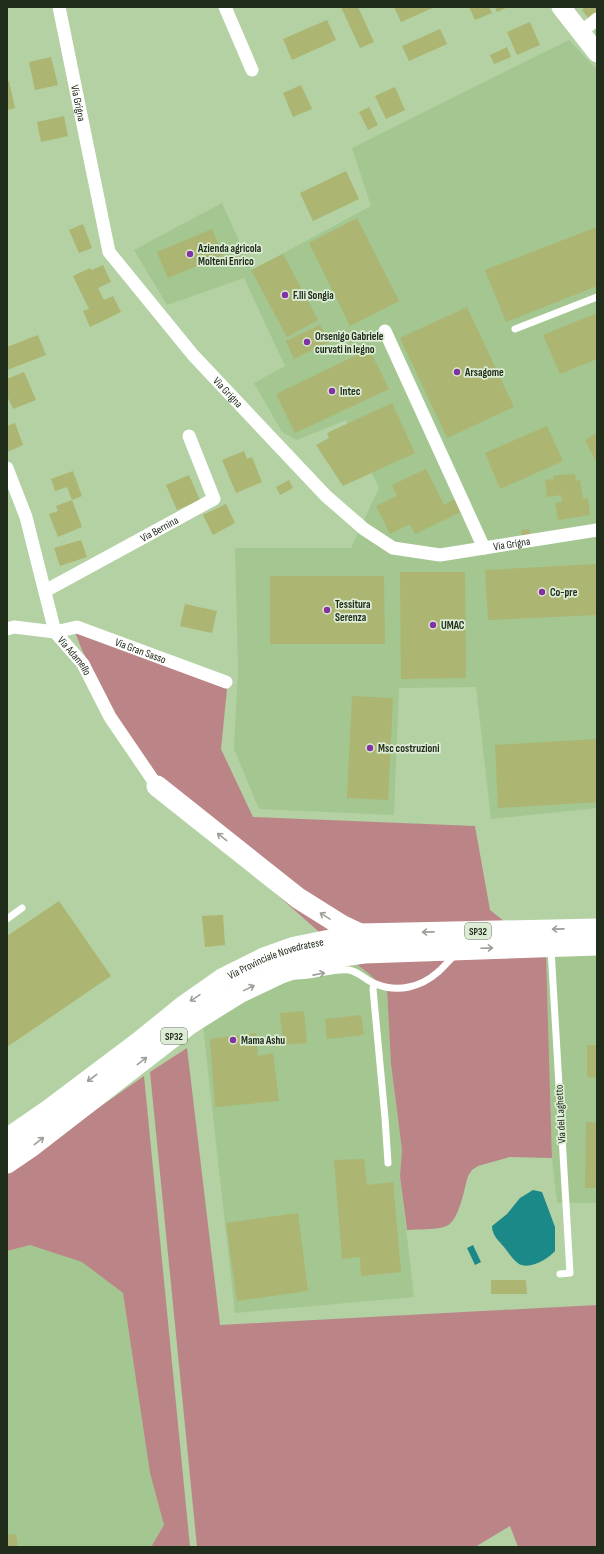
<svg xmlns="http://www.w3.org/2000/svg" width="604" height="1554" font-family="'Sofia Sans Condensed',sans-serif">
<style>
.built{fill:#a4c691}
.green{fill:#bb8588}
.water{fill:#1c8989}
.building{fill:#acb571}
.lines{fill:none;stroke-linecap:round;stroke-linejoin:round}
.lane{stroke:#fff;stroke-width:7}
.street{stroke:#fff;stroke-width:13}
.secondary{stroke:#fff;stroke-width:19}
.primary{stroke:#fff;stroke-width:21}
.oneway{stroke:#9ba098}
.poi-dot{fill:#8232a2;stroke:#ddedd5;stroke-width:1.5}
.labels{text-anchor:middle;stroke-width:3.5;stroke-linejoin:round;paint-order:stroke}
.shield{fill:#ddedd5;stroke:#596753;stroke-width:1}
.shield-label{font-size:10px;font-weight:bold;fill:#212d1b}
.street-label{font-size:11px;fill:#212d1b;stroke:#ddedd5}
.poi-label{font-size:11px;font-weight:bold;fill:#212d1b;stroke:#ddedd5;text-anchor:start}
</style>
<rect width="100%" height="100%" fill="#b3d1a3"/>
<g class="built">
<polygon points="569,40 597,70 597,808 491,819 476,687 399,688 394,815 259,809 234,749 238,670 235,548 351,548 379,488 346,420 297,440 282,432 254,383 285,366 244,278 167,305 134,250 222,203 252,270 371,206 352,148"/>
<polygon points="597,954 597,1203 557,1203 552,1158 546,955"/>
<polygon points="351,960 367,972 387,990 391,1064 402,1150 400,1176 414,1297 235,1313 203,1026 275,984"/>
<polygon points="30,1245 83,1262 123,1293 150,1473 164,1525 151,1547 7,1547 7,1251"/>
</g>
<g class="green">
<path d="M 75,632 L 227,689 L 221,749 L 253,817 L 475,826 L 490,910 L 546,955 L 552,1158 L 510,1157 L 478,1166 L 472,1170 L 468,1176 C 464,1189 459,1224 444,1227 C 433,1230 418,1229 407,1230 L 400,1176 L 402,1150 L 391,1064 L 387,990 L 367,972 L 351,960 L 150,783 L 82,650 Z"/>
<polygon points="187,1048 220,1325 597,1305 597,1547 518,1547 510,1526 475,1547 197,1547 150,1072"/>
<polygon points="144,1076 190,1547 151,1547 164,1525 150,1473 123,1293 82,1262 30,1245 7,1251 7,1172"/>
</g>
<g class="water">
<path d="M 533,1190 L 542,1192 L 555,1227 L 555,1251 C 548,1259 530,1270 519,1264 C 513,1260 508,1252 504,1247 C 498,1240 492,1235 492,1226 L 507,1214 L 520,1198 Z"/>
<polygon points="473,1245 481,1262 475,1265 467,1248"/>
</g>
<g class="building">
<polygon points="341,7 358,7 374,42 360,48"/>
<polygon points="394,7 435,7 401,22"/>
<polygon points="469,7 489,7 492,13 475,20"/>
<polygon points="495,7 508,7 497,12"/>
<polygon points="585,7 597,7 597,12 589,19 582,10"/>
<polygon points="327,20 336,40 292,60 283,39"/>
<polygon points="530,22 540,45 517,55 507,32"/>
<polygon points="440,29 447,44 409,61 402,46"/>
<polygon points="507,47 511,57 494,64 490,55"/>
<polygon points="51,57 58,85 35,90 29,62"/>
<polygon points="9,81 15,108 7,110 7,82"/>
<polygon points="301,85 312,109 293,117 283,93"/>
<polygon points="395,87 405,110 386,119 375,96"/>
<polygon points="369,107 378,125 368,130 359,112"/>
<polygon points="64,116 68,136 41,142 37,122"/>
<polygon points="346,171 359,199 313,221 300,193"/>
<polygon points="357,218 399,301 350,326 309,243"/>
<polygon points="83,224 92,248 79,253 69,230"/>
<polygon points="597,227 597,286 506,322 485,270"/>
<polygon points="212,229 223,255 168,278 157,252"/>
<polygon points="283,254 318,320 287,337 251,270"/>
<polygon points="103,265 111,282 98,288 104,300 113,296 121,312 90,327 83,311 89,309 73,276 90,268 92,270"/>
<polygon points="467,307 514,407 447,438 400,338"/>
<polygon points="597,313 597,359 560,374 543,335"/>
<polygon points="320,325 329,342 294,359 286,341"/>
<polygon points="38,335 46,355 7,370 7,347"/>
<polygon points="369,349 389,389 295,433 276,394"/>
<polygon points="24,372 36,400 13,409 7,396 7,379"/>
<polygon points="392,403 415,453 343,486 316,445 329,438 327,433"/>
<polygon points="15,423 23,445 7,452 7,426"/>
<polygon points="547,426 563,461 500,489 485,453"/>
<polygon points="597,433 597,463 585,440"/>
<polygon points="244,451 247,459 252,457 262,482 236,493 222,460"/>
<polygon points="426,469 444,505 455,499 461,512 415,534 410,524 390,534 376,506 397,496 392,485"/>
<polygon points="73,471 82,496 72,500 67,487 55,491 51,479"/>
<polygon points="569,474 570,475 575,474 576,481 580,480 583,499 588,498 590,515 558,520 555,503 562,502 561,495 547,497 545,480 554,479 553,476"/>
<polygon points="189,475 200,500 177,510 166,485"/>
<polygon points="289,480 293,488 280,495 276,487"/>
<polygon points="72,500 82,527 58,537 49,514 58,511 56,506"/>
<polygon points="226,504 235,523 213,535 203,515"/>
<polygon points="529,529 530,535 522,536 521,530"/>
<polygon points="81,540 87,557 60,566 54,548"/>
<polygon points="597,564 597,615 488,620 485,570"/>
<polygon points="400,572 465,572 466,678 401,679"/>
<polygon points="270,576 384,576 385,644 270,644"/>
<polygon points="185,604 217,611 212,633 180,626"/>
<polygon points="352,696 393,698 388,800 347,798"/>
<polygon points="597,739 597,802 498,808 495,745"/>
<polygon points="59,901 111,976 7,1047 7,936"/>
<polygon points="223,915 225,945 205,947 202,916"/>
<polygon points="304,1011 307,1043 283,1045 280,1013"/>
<polygon points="361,1015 364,1035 327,1039 325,1019"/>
<polygon points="256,1033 258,1056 273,1053 279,1101 215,1107 210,1039"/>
<polygon points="587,1045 597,1045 597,1078 587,1077"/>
<polygon points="586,1122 597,1123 597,1188 585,1188"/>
<polygon points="364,1159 367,1185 393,1182 401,1272 361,1276 360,1257 342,1259 334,1160"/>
<polygon points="298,1213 308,1291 237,1301 226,1223"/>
<polygon points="491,1280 526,1280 527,1294 491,1294"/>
<polygon points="16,1534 18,1547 7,1547 7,1535"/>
</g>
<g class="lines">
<g class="lane">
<polyline points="515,329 597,297"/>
<polyline points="7,919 22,908"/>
<polyline points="551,949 570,1273 560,1274"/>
<path d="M 294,976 C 312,977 332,968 349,970 C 360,972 366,981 376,984 C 398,993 421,987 438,972 C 444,967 449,960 455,955"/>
<polyline points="374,984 373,989 385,1118 388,1163"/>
</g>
<g class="street">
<path id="s1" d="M 59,7 L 109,252 L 193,355 L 326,496 L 364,529 L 393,548 L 440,555 L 597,530"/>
<polyline points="225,7 252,70"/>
<polyline points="581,32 597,19"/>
<polyline points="385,331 484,548"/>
<path id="s2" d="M 7,468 L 26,517 L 55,632 L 83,664 L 110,717 L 157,786"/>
<path id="s3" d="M 45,591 L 214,499 L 189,436"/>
<path id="s4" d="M 7,629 L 14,627 L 55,632 L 77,627 L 226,682"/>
</g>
<polyline class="secondary" points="561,7 597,53"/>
<g class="primary">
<polyline points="157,786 298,898 341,925 360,934"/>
<path id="s5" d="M 7,1139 L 49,1110 L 138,1043 L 185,1005 L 222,979 L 264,958 L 295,947 L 360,934 L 597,929"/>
<polyline points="7,1163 32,1146 191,1023 239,993 281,973 304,965 329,958 364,953 597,945"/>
</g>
</g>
<defs><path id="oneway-shaft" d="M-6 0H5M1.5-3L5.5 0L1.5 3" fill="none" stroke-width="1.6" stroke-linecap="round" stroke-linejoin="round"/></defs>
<g class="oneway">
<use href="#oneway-shaft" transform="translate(222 837) rotate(-142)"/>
<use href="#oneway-shaft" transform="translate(325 916) rotate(-148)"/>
<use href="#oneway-shaft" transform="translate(558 929) rotate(179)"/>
<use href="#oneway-shaft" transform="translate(428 932) rotate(179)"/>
<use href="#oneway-shaft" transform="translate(487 948) rotate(-2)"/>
<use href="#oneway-shaft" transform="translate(319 974) rotate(-11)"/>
<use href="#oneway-shaft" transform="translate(249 988) rotate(-26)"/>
<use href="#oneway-shaft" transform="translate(195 998) rotate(146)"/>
<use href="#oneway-shaft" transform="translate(142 1061) rotate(-38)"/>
<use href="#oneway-shaft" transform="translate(92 1078) rotate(143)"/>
<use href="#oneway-shaft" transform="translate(39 1141) rotate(-38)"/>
</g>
<g class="poi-dot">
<circle cx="190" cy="254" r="4"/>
<circle cx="285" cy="295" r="4"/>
<circle cx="307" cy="342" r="4"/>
<circle cx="457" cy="372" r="4"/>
<circle cx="332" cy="391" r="4"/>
<circle cx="542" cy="592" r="4"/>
<circle cx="327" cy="610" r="4"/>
<circle cx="433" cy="625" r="4"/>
<circle cx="370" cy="748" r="4"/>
<circle cx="233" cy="1040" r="4"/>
</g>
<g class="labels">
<g class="shield">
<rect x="465" y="923" width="26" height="16" rx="3"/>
<rect x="161" y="1028" width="26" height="16" rx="3"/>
</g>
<g class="shield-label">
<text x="478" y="935">SP32</text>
<text x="174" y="1040">SP32</text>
</g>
<g class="street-label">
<text dy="4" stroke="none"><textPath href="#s1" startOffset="98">Via Grigna</textPath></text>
<text dy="4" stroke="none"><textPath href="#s1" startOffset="434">Via Grigna</textPath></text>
<text dy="4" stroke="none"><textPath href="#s3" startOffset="130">Via Bernina</textPath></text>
<text dy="4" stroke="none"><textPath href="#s1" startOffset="782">Via Grigna</textPath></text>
<text dy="4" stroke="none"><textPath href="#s4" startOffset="139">Via Gran Sasso</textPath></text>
<text dy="4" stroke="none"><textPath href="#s2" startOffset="202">Via Adamello</textPath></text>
<text dy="4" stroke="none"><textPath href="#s5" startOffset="326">Via Provinciale Novedratese</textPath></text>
<text transform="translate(560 1114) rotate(-93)" y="4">Via del Laghetto</text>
</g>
<g class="poi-label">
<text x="198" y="252">Azienda agricola<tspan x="198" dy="13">Molteni Enrico</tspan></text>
<text x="293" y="299">F.lli Songia</text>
<text x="315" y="340">Orsenigo Gabriele<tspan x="315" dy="13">curvati in legno</tspan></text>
<text x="465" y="376">Arsagome</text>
<text x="340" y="395">Intec</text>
<text x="550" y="596">Co-pre</text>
<text x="335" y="608">Tessitura<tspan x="335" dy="13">Serenza</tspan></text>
<text x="441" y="629">UMAC</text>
<text x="378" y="752">Msc costruzioni</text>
<text x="241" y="1044">Mama Ashu</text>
</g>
</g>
<rect width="604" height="1554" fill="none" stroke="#212d1b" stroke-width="16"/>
</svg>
